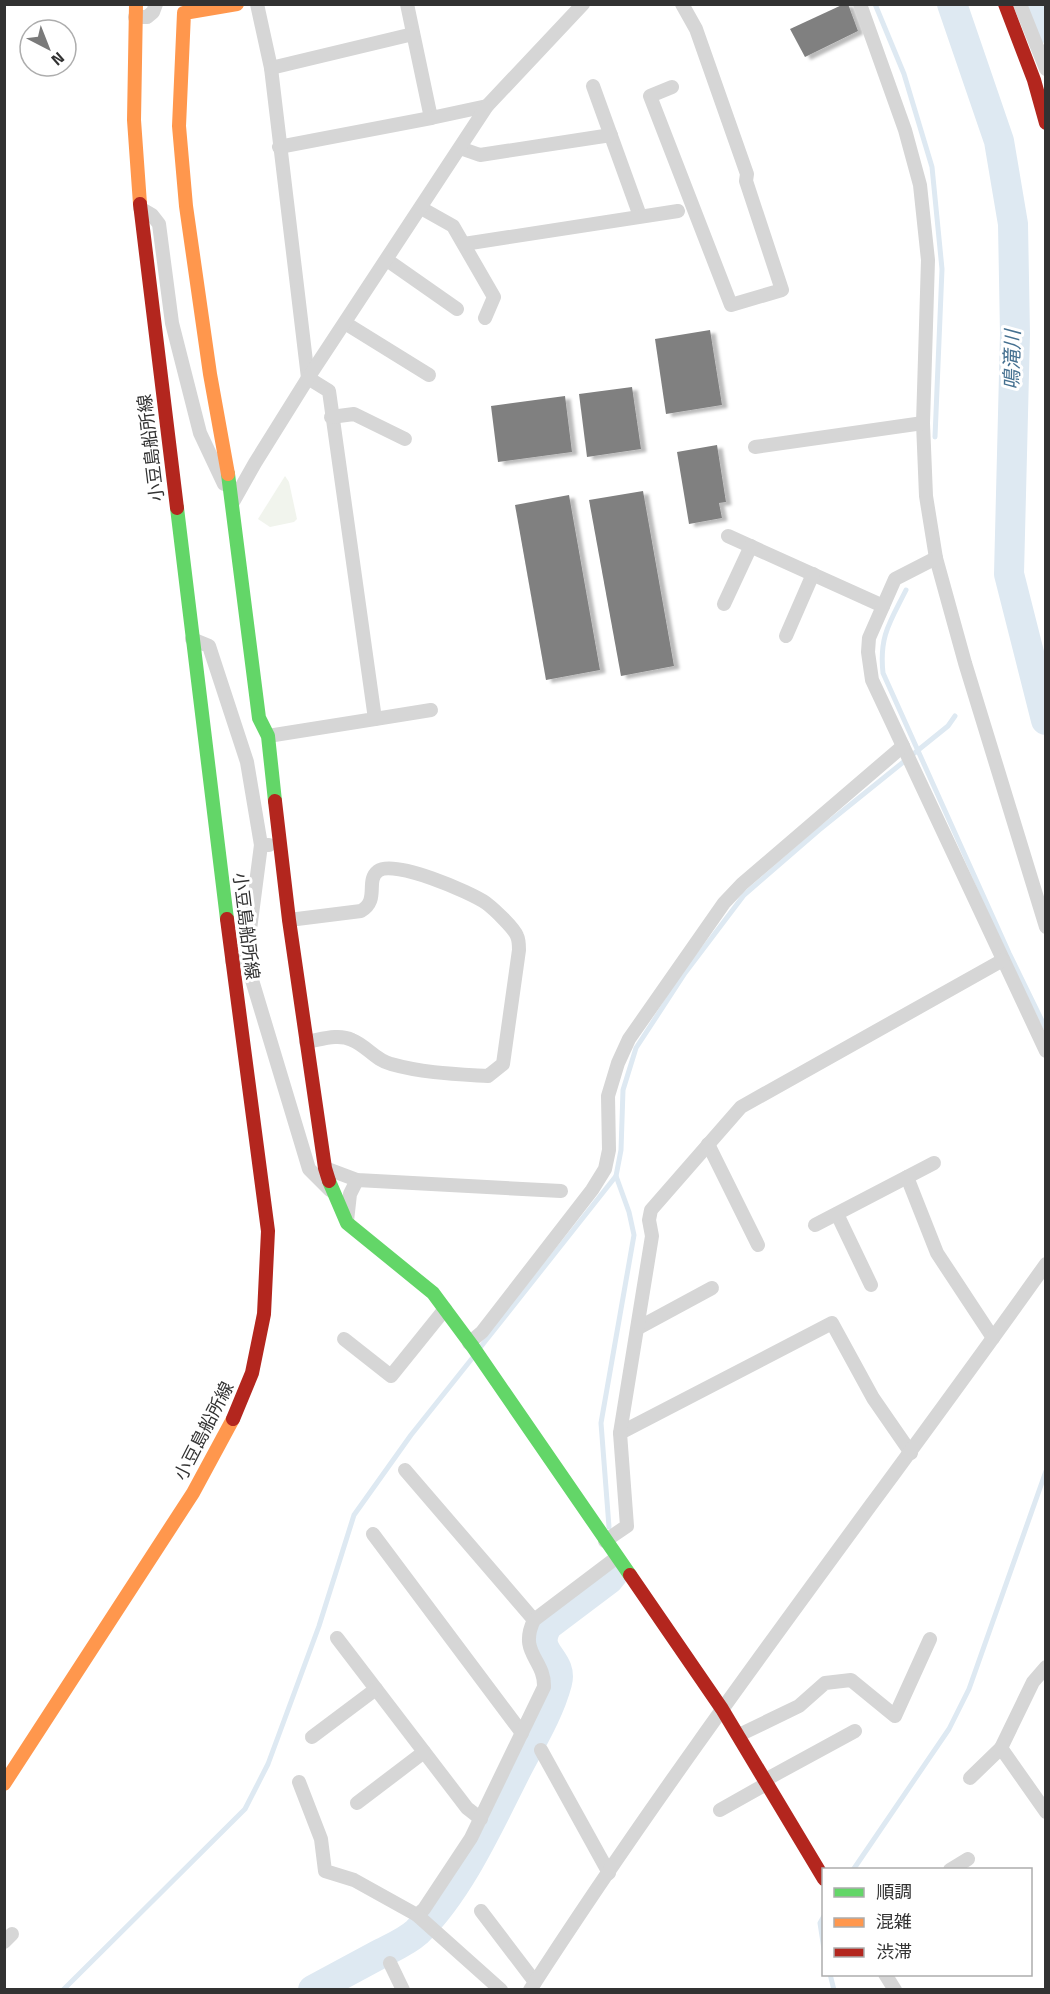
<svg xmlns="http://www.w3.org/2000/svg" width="1050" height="1994" font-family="'Titillium Web','Noto Sans JP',sans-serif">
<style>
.green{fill:#f1f4ed}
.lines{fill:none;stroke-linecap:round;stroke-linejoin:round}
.stream{stroke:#dee9f2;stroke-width:5}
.river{stroke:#dee9f2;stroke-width:30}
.building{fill:#808080;filter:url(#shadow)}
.street{stroke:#d6d6d6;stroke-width:14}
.fast{stroke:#63d668;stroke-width:14}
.slow{stroke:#ff974d;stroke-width:14}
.jam{stroke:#b3261e;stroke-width:14}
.labels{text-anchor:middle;stroke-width:6;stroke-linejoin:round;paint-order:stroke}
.street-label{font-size:18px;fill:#323232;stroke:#fff}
.water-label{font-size:20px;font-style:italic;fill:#457090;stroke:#fff}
</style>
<defs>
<filter id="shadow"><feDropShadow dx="5.5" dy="3" stdDeviation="1.5" flood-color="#0004"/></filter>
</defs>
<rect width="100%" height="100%" fill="#fff"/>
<polygon class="green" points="285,476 289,482 297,519 294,522 270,527 258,519"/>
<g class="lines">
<g class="stream">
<polyline points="875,4 904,74 932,167 942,269 935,437"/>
<path d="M 906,590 C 890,622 879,636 883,673 L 1009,953 L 1046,1029"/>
<polyline points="479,1349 616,1176 621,1150 623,1090 636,1048 685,973 744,895 819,830 948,726 955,716"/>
<polyline points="609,1527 601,1423 634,1235 629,1212 616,1176"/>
<polyline points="853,1870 949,1729 969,1689 1046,1471"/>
<polyline points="824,1916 820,1923 824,1949"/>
<polyline points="830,1974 834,1990"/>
<polyline points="63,1990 245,1809 268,1764 319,1626 354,1515 411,1435 474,1356"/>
</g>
<g class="river">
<polyline points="952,4 999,141 1013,224 1015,334 1009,574 1046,720"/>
<polyline points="1037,4 1046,28"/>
<path d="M 313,1990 C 335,1978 356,1967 378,1955 C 391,1948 406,1942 417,1932 C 460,1890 490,1822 517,1769 C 531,1742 549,1713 557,1683 C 564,1658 530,1653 548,1625 L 609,1579 L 613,1574"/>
</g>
</g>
<g class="building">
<polygon points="844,4 848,4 858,31 805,57 790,29"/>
<polygon points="710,330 722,405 666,414 655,339"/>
<polygon points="632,387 641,449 587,457 579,394"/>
<polygon points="565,396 572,452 498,462 491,406"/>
<polygon points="717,445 726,502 719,503 722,518 689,524 677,452"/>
<polygon points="643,491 674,666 621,676 589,500"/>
<polygon points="569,495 600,670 546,680 515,505"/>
</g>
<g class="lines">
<g class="street">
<polyline points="257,4 271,68 308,378 329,391 375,719 268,736"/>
<polyline points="407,4 431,118 487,106"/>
<polyline points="860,4 905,130 920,185 928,260 923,423 926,496 936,558 965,663 1046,927"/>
<polyline points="1020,4 1046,69"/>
<polyline points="135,17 147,17 153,12 156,4"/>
<polyline points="271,68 413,34"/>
<polyline points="593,86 640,216"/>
<polyline points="672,87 650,96 731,305 782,290 746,181 747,174 696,29 682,4"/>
<polyline points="279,147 431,118"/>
<polyline points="460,148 480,155 611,135"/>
<polyline points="140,208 152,215 159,224 172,323 200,433 224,484"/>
<polyline points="421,208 453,226 494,297 485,318"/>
<polyline points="464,244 678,211"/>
<polyline points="387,260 457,309"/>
<polyline points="345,323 429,375"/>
<polyline points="331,417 354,414 405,439"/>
<polyline points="755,447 923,423"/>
<polyline points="233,502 255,463 308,378 487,106 583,4"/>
<polyline points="728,536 883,606"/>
<polyline points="936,558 895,579 869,638 868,652 872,680 1046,1051"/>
<polyline points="724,604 751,546"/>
<polyline points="786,636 813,574"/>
<polyline points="192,639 209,646 247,762 261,845"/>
<polyline points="375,719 431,710"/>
<path d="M 289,920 L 361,911 C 380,900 365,881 378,871 C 394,859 470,892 486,903 C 494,909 514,928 517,936 C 519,940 519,946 519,950 L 503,1064 L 488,1076 C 455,1074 423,1073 391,1064 C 375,1060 367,1046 352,1040 C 338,1033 320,1040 306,1042"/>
<polyline points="246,960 261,845 269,845"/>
<polyline points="232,961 246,960 309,1169 330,1190"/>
<polyline points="708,1144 758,1245"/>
<polyline points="325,1168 357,1180 561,1191"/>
<polyline points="907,1177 937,1253 993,1338"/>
<polyline points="837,1214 871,1285"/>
<polyline points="347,1221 350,1194 357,1180"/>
<polyline points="815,1225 934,1163"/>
<polyline points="638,1328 712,1288"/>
<polyline points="344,1339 391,1376 445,1309"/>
<polyline points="469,1343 482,1332 592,1190 605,1169 609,1150 608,1096 618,1063 629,1039 724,903 742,884 903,746"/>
<polyline points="620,1433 832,1323 873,1398 911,1453"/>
<polyline points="405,1470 534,1620"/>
<polyline points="373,1534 522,1733"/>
<polyline points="605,1541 627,1526 620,1433 652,1236 649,1220 651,1210 741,1107 1003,960"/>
<polyline points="337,1638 467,1808 481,1819"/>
<polyline points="739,1735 799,1706 825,1683 851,1680 895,1716 930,1639"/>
<polyline points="312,1737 376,1689"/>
<polyline points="1001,1748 1033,1682 1046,1667"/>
<polyline points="541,1750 609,1873"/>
<polyline points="970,1778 1001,1748 1046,1812"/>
<polyline points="765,1780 855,1731"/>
<path d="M 299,1782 L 321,1839 L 325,1871 L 354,1880 L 417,1915 L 424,1909 L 471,1838 L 544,1687 C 545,1659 518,1653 534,1620 L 616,1558"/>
<polyline points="357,1803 424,1752"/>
<polyline points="720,1810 768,1783"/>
<polyline points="950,1870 968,1859"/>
<polyline points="481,1911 535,1982"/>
<polyline points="417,1915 501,1990"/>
<polyline points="4,1942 12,1934"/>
<polyline points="390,1963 403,1990"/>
<polyline points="885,1974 895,1990"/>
<path d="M 530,1990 C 691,1740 874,1506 1046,1264"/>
</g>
<g class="fast">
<polyline points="228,474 259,718 268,736 275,801"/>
<polyline points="177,508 227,919"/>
<polyline points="329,1181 347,1223 433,1293 473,1347 630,1575"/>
</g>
<g class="slow">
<polyline points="136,4 134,120 140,204"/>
<polyline points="228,474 210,374 186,206 179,126 184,13 237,4"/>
<polyline points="4,1784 193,1493 233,1419"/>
</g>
<g class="jam">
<polyline points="1005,4 1034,80 1046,123"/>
<polyline points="140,204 177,508"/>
<polyline points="275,801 289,920 325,1168 329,1181"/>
<polyline points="227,919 268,1231 264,1314 252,1373 233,1419"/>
<polyline points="630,1575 722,1709 824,1879"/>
</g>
</g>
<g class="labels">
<g class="street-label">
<text transform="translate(151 448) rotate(-97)" y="6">小豆島船所線</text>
<text transform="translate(246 926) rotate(83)" y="6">小豆島船所線</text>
<text transform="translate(204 1431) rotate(-63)" y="6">小豆島船所線</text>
</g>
<g class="water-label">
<text transform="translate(1012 360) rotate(-89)" y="7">鳴滝川</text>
</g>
</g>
<rect width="1050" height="1994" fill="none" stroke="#323232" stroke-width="12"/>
<rect x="822" y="1868" width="210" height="108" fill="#ffffff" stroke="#adadad" stroke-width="1.5"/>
<rect x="834" y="1888" width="30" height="9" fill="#63d668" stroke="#adadad" stroke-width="1.5"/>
<text x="876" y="1898" font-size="18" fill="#323232">順調</text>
<rect x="834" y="1918" width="30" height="9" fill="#ff974d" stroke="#adadad" stroke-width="1.5"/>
<text x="876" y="1928" font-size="18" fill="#323232">混雑</text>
<rect x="834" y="1948" width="30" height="9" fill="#b3261e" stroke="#adadad" stroke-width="1.5"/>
<text x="876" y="1958" font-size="18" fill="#323232">渋滞</text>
<g transform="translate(48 48) rotate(138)"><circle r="28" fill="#ffffff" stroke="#adadad" stroke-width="1.5"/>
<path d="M0-4.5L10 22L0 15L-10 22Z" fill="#7a7a7a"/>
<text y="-9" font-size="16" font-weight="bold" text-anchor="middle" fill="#323232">N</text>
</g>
</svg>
